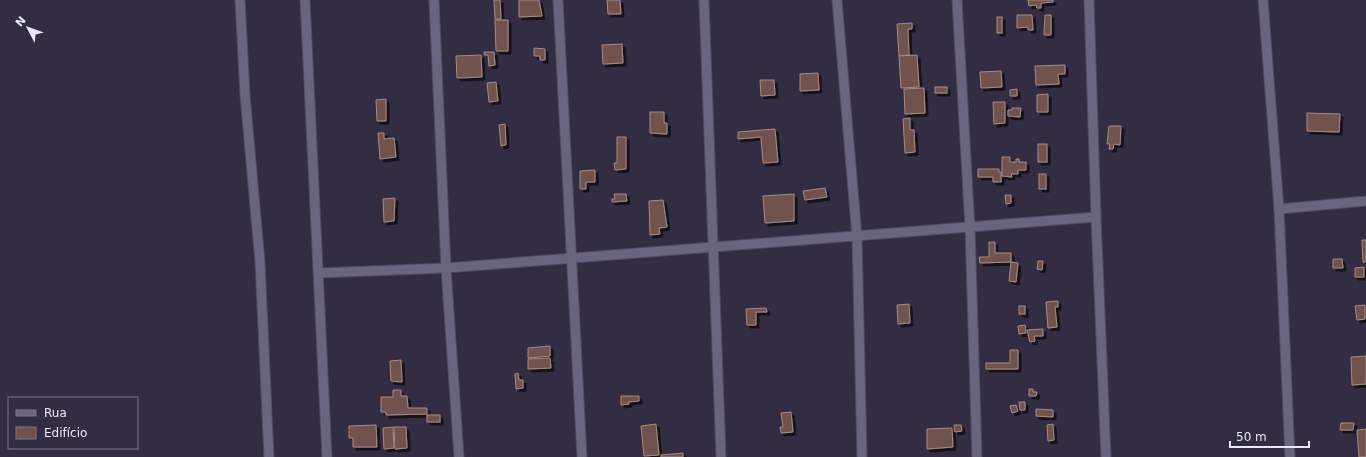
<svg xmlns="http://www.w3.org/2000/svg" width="1366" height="457" font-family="'DejaVu Sans',sans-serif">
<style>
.building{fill:#6f524e;stroke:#a98985;filter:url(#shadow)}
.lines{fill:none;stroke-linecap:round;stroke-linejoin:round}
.street-casing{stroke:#504c5e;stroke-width:11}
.street{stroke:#6a657e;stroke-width:9}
</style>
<defs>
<filter id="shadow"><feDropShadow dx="3" dy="3" stdDeviation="0" flood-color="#0009"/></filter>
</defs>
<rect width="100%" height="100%" fill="#322d43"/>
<g class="building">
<polygon points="494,0 500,0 501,19 495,19"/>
<polygon points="519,0 539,0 542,16 519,17"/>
<polygon points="607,0 620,0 621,14 608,14"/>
<polygon points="1028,0 1053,0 1053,2 1041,3 1041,8 1037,8 1036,5 1029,6"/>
<polygon points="1017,15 1032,15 1033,30 1028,30 1028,27 1017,28"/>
<polygon points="1045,15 1051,15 1051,35 1044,35"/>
<rect x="997" y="17" width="5" height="16"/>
<polygon points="495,20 508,20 508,51 496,51"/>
<polygon points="912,23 912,29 908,29 909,55 899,56 897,24"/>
<polygon points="622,44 623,63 603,64 602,45"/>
<polygon points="534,48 545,49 545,60 540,60 540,56 534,56"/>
<polygon points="484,52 494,52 495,65 489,66 488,55 484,55"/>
<polygon points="481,55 482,77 457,78 456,56"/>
<polygon points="917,55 919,87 901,88 899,56"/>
<polygon points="1065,65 1065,74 1058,74 1059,84 1036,85 1035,66"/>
<polygon points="1001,71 1002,87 981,88 980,72"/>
<polygon points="818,73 819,90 800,91 800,74"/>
<polygon points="760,80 774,80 775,95 761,96"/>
<polygon points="496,82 498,101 489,102 487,83"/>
<rect x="935" y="87" width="12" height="6"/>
<polygon points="924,88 925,113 905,114 904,89"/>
<polygon points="1017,89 1017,96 1010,96 1010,90"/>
<polygon points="1048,94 1048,112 1037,112 1037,95"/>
<polygon points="386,99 386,121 377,121 376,100"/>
<polygon points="993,102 1005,102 1005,123 994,124"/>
<polygon points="1012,108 1021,108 1020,117 1008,116 1008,110 1012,110"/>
<polygon points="650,112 664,112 664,123 667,123 667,134 650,133"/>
<polygon points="1307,113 1340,114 1339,132 1307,131"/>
<polygon points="910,118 910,130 914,130 915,152 905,153 903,119"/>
<polygon points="505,124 506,145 501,146 499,125"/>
<polygon points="1109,126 1121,126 1120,145 1114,144 1113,149 1109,149 1110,144 1107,144"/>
<polygon points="775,129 778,162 763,163 761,137 738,139 738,132"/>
<polygon points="378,133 384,133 384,139 394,138 396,157 380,159"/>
<polygon points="617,137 626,137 626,169 615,170 614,163 617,163"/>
<rect x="1038" y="144" width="9" height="18"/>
<polygon points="1002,157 1010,157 1010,162 1016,162 1016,159 1019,159 1019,162 1026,162 1026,170 1018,170 1018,174 1011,174 1012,177 1002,176"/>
<polygon points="978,169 999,169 999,172 1001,172 1001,182 993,182 993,177 978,177"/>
<polygon points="595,170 595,182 586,182 586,189 580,189 580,171"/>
<rect x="1039" y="174" width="7" height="15"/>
<polygon points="825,188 827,197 805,200 803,191"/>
<polygon points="614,194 626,194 627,201 612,202 612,199 615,199"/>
<polygon points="794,194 794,221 765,223 763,196"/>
<polygon points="1005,195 1011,195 1011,203 1006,204"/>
<polygon points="395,198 394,221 384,222 383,199"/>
<polygon points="663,200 667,227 659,228 660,234 650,235 649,201"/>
<polygon points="1362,240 1366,240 1366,262 1363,262"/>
<polygon points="989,242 995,242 995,253 1011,253 1011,262 980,263 979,257 989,257"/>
<polygon points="1333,259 1342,259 1343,268 1333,268"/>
<polygon points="1038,261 1043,261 1042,270 1037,269"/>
<polygon points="1011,262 1018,263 1016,282 1009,281"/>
<polygon points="1364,267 1364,277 1355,277 1355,268"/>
<polygon points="1058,301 1058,307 1055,307 1057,327 1048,328 1046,302"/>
<polygon points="909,304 910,323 898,324 897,305"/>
<polygon points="1365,305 1365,319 1357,320 1355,306"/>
<rect x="1019" y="306" width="6" height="8"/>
<polygon points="766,308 767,312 756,312 756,325 747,325 746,309"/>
<polygon points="1025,325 1026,333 1019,334 1018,326"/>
<polygon points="1043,329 1043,336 1034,336 1035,341 1030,342 1027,330"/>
<polygon points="550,346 550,356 528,358 528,348"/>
<polygon points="1010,350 1018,350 1018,369 986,369 986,363 1010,363"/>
<polygon points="1366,356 1366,384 1352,385 1351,357"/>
<polygon points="550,358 551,368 528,369 528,359"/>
<polygon points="401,360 402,382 391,381 390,361"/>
<polygon points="518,373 519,380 523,380 523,388 516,389 515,374"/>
<polygon points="1029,389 1033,389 1033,392 1037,392 1036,396 1029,396"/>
<polygon points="393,390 401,390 401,396 407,396 408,408 427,408 427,414 386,415 386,412 381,412 381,397 393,397"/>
<polygon points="621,396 639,396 639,401 628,402 629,404 621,405"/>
<polygon points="1019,402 1025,402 1025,410 1020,410"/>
<polygon points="1016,405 1018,411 1012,413 1010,406"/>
<polygon points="1036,409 1053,410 1053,417 1036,416"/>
<polygon points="791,412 793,432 781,433 780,427 783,427 781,413"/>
<rect x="427" y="415" width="13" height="7"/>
<polygon points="1341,423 1354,423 1353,430 1340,430"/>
<polygon points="656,424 659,455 644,456 641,426"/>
<polygon points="1053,424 1054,440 1048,441 1047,425"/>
<polygon points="376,425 377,447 353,447 353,438 349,438 349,426"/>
<polygon points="954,425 961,425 962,431 955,432"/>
<polygon points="393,427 394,448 384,449 383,428"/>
<polygon points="394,427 406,427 407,448 395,449"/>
<polygon points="952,428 953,447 927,449 927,429"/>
<polygon points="1366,429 1366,457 1359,457 1357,430"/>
<polygon points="683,453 683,457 661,457 661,455"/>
</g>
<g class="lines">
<defs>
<g id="street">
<polyline points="240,0 245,95 260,262 269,457"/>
<polyline points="305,0 327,457"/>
<polyline points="434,0 446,268 459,457"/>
<polyline points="558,0 582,457"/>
<polyline points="704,0 721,457"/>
<polyline points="837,0 857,237 862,457"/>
<polyline points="957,0 970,228 977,457"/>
<polyline points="1089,0 1096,217 1106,457"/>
<polyline points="1263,0 1279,209 1290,457"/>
<polyline points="1279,209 1366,201"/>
<polyline points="319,273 446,268 1096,217"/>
</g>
</defs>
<use href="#street" class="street-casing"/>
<use href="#street" class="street"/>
</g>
<rect x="8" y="397" width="130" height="52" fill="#322d43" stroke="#7c778b"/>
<rect x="16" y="410" width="20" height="6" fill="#6a657e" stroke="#7c778b"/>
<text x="44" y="417" font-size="12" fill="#eae7f6">Rua</text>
<rect x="16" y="427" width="20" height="12" fill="#6f524e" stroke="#7c778b"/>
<text x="44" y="437" font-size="12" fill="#eae7f6">Edifício</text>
<g transform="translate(28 28) rotate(311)" stroke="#322d43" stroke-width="3" paint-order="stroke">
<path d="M0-3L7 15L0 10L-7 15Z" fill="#eae7f6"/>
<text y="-6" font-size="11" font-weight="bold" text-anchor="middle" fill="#eae7f6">N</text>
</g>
<path d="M1230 441v6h79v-6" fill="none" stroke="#eae7f6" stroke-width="2"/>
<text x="1236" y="441" font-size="12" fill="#eae7f6" stroke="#322d43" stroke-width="3" paint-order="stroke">50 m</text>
</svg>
